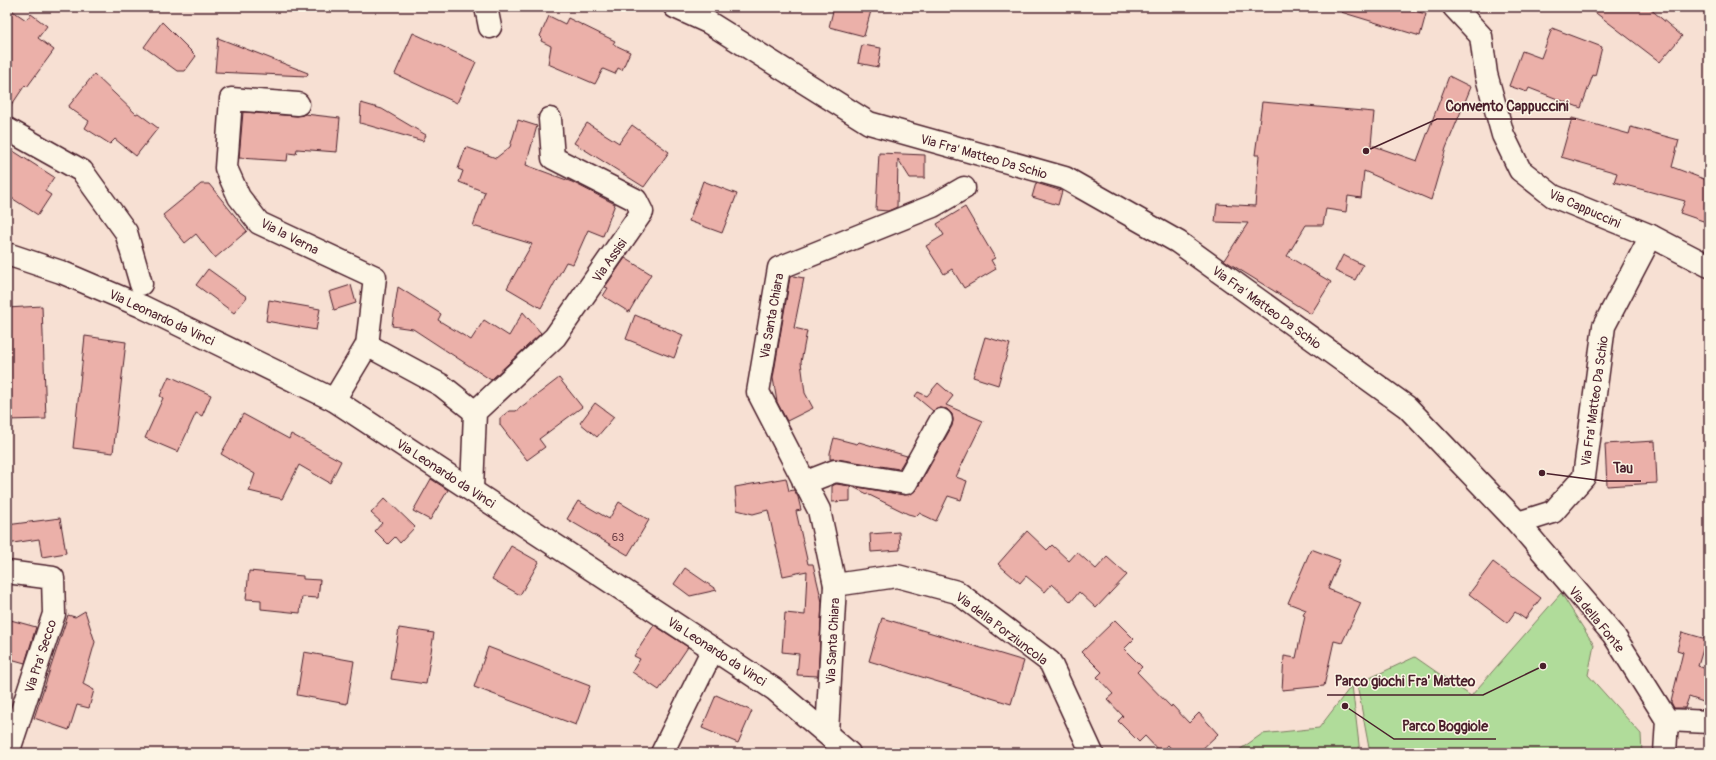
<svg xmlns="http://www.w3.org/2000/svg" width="1716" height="760" font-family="Pangolin,sans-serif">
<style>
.green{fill:#b0dc9a;stroke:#7d7e62}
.building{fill:#ebb0a9;stroke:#4a1f2b}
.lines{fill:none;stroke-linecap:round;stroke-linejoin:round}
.street-casing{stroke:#4a1f2b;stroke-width:25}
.secondary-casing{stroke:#4a1f2b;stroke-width:25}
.street{stroke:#fcf5e5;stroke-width:22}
.secondary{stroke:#fcf5e5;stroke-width:22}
.labels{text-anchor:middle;stroke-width:3;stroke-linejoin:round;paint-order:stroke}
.number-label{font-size:11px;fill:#72434a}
.street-label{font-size:13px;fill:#4a1f2b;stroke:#fcf5e5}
.leader{fill:none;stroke:#4a1f2b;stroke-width:1.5}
.callout-dot{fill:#4a1f2b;stroke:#fcf5e5;stroke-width:1.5}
.callout-label{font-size:14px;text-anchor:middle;font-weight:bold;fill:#4a1f2b;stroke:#fcf5e5;stroke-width:3;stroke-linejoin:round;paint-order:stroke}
</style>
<rect width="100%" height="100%" fill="#f7e0d3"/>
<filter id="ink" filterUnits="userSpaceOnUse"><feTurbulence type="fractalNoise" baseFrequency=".025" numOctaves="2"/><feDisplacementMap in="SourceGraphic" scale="8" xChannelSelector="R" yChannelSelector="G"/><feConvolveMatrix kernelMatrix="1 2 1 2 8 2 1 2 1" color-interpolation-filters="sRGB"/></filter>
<g filter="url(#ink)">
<g class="green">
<polygon points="1561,593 1594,645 1588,675 1641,734 1642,753 1372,753 1369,748 1357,684 1415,657 1471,696"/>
<polygon points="1352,685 1360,753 1235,753 1262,734 1319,728"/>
</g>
<g class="building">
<polygon points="7,7 26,20 31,14 47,26 38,38 54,50 27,87 25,85 7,112"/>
<polygon points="834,7 872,7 864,36 829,27"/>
<polygon points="1342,7 1401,7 1426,14 1420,36 1341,12"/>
<polygon points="1588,7 1648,7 1682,36 1660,62"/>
<polygon points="549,16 565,24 568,18 615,41 613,44 630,52 622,70 618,68 615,74 603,69 595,84 548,64 551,46 541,41 542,38 540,36"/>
<polygon points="162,22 196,56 185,71 177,71 144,47"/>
<polygon points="1552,28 1602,47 1595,76 1593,75 1581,108 1529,88 1527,92 1509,86 1522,51 1541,58"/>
<polygon points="413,33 476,62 457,103 395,74"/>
<polygon points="218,38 308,73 307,76 215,72"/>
<polygon points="862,45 881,48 878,67 858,63"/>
<polygon points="94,74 136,114 138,113 158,128 136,156 115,139 110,144 85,128 89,121 68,107"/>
<polygon points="1449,76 1471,87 1446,148 1431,200 1364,171 1361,198 1348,196 1346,212 1326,209 1323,225 1306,225 1287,256 1331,282 1311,314 1224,260 1248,223 1215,222 1217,204 1255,206 1259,155 1255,155 1262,102 1374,112 1371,145 1417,161"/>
<polygon points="361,103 382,109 426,135 423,141 360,123"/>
<polygon points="243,112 297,116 305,114 340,118 337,152 297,149 296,154 288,153 287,161 239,158"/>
<polygon points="1572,118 1629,134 1631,127 1679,140 1672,167 1709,181 1709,223 1680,213 1685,201 1614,182 1617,173 1561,157"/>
<polygon points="518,120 537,126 526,165 572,182 615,204 603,236 588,230 573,264 566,262 541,308 507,288 532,244 473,226 485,192 459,182 463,171 458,169 466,147 496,158 510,147"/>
<polygon points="587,123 619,143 632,125 669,152 644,187 574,143"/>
<polygon points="7,147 54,177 45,191 51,195 38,215 7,195"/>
<polygon points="879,153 925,155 925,178 910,178 898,159 897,207 888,211 876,210"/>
<polygon points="703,181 737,194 722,233 689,221"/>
<polygon points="1036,183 1062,191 1058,205 1032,197"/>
<polygon points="201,184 209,184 247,231 215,258 196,234 185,243 163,215"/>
<polygon points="965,207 995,258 991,260 996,269 964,288 952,269 944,274 926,246 944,235 937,224"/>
<polygon points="1343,255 1363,265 1355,280 1335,271"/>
<polygon points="625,258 651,274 629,312 603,296 608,288 605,287"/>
<polygon points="208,269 247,297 234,313 196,285"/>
<polygon points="793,276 804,278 794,328 807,331 801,362 805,393 813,408 787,421 777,402 773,378 790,277"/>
<polygon points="351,285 356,303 334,310 329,292"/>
<polygon points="398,287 441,314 438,320 471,340 484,320 509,336 523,312 541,333 491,380 413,329 392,326"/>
<polygon points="269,300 320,309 316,330 266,321"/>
<polygon points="42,306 46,419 7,420 7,308"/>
<polygon points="635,315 683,335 674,358 626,339"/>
<polygon points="85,336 126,342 113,453 73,448"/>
<polygon points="985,337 1010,344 998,385 973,377"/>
<polygon points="169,376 211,395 202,416 196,413 178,452 145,438 163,398 160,396"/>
<polygon points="559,378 582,407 539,439 545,447 527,460 500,425 500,418 509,411 516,411"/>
<polygon points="938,383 953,396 946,405 983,421 956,477 967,481 961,500 948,496 936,521 919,513 916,516 908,514 851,486 904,495 911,494 917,489 952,426 953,420 952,414 947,409 940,408 933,411 915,396 918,392 927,396"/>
<polygon points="595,403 614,417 597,437 580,423"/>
<polygon points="243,414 289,439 291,434 341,461 330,483 299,465 282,499 249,491 255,474 221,454"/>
<polygon points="834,438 857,444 859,442 907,456 899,469 837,459 830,459 830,453"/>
<polygon points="1655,441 1657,483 1607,486 1605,444"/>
<polygon points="786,478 789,491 794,490 798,497 801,510 796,511 808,564 813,564 822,602 818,676 797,675 799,654 782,652 785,613 805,615 807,571 783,576 768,510 753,514 737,510 735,487"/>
<polygon points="431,479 448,490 430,520 413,511"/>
<polygon points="836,484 850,486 850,501 832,502 832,486"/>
<polygon points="385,498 415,527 400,543 395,537 388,544 375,531 382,523 371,513"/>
<polygon points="578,501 609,519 619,502 649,520 628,555 567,519"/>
<polygon points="60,518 66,553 42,557 39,539 7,544 7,525"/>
<polygon points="1027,531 1047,550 1052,545 1069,561 1077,552 1096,569 1107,557 1127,575 1096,608 1079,592 1071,602 1052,584 1045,592 1026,576 1020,583 998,564"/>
<polygon points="899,532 900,550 871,552 870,534"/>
<polygon points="511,546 539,562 520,595 492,579"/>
<polygon points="1311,549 1340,560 1328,589 1361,603 1342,643 1334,641 1324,686 1282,690 1284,656 1296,658 1305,616 1303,615 1306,610 1288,603"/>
<polygon points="1493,562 1541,598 1525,619 1515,612 1507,623 1469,594"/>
<polygon points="685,568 717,590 690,596 674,584"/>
<polygon points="249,571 303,576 303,579 320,580 318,598 302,597 300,613 261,609 261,600 246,599"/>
<polygon points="85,611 95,642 83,684 94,690 89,708 77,705 69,730 34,718 68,615 75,617"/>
<polygon points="882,618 1024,661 1011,704 869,661"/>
<polygon points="7,619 36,627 25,663 7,658"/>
<polygon points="1115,620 1134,639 1124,649 1142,667 1137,672 1171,707 1172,705 1189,723 1199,713 1218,734 1198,753 1175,753 1168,745 1160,752 1145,736 1139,742 1118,721 1123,716 1107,699 1113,694 1097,677 1102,672 1082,652"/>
<polygon points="654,625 688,647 659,690 632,672 640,659 634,656"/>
<polygon points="399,628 434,633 426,684 391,679"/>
<polygon points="1682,632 1706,639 1698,666 1709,670 1709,704 1689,697 1685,708 1674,708 1671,702 1683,652 1677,650"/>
<polygon points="488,647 590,686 576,725 474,687"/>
<polygon points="304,652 354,661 347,704 297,695"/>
<polygon points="716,695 752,711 738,743 702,728"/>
</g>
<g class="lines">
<defs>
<g id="street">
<polyline points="486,7 490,27"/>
<polyline points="675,7 708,22 869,123 1065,178 1178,242 1407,407 1518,523 1613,634 1667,720 1709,722"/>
<polyline points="1454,7 1481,36 1486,74 1503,135 1520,170 1553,196 1651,236 1709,266"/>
<polyline points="298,104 231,99 226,168 239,197 259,223 375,277 367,345"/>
<polyline points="7,129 82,171 126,232 141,284"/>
<polyline points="334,400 367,345 441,385 475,412"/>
<polyline points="804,483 835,471 906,483 941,420"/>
<polyline points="472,489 475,412 555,337 642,212 636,200 553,158 550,119"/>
<polyline points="1518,523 1553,512 1584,477 1604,326 1651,236"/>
<polyline points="7,572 53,578 54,614 8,753"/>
<polyline points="835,585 897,576 957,592 1050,662 1092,753"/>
<polyline points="827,733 835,585 819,510 758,392 779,268 933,206 964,188"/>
<polyline points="662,753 713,649"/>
<polyline points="1665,753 1667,720"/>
</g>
<polyline id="secondary" points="7,254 61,272 141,306 334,400 774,689 849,753"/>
</defs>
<use href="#street" class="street-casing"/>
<use href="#secondary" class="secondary-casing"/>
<use href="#street" class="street"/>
<use href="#secondary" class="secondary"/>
</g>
</g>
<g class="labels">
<g class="number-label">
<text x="618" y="541">63</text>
</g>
<g class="street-label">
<text transform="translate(984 156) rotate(16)" y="5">Via Fra' Matteo Da Schio</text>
<text transform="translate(1585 208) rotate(24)" y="5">Via Cappuccini</text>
<text transform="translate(290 236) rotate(27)" y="5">Via la Verna</text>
<text transform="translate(609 260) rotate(-55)" y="5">Via Assisi</text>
<text transform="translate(1267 307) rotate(36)" y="5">Via Fra' Matteo Da Schio</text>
<text transform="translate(771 316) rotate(-80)" y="5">Via Santa Chiara</text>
<text transform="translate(162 317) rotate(25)" y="5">Via Leonardo da Vinci</text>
<text transform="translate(1594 401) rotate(-82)" y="5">Via Fra' Matteo Da Schio</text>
<text transform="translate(446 473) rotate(33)" y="5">Via Leonardo da Vinci</text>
<text transform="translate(1597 619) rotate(51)" y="5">Via della Fonte</text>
<text transform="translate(1002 628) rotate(37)" y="5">Via della Porziuncola</text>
<text transform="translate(832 641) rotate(-87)" y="5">Via Santa Chiara</text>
<text transform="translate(717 651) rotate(33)" y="5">Via Leonardo da Vinci</text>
<text transform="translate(40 656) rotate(-72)" y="5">Via Pra' Secco</text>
</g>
</g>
<path class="leader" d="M1366 151L1437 119H1576M1542 473L1604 481H1641M1543 666L1483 695H1327M1345 706L1394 739H1496"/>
<g class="callout-dot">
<circle cx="1366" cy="151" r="4"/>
<circle cx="1542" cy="473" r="4"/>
<circle cx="1543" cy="666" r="4"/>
<circle cx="1345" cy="706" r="4"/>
</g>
<g class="callout-label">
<text x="1507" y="111">Convento Cappuccini</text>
<text x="1623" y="473">Tau</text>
<text x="1405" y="686">Parco giochi Fra' Matteo</text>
<text x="1445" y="731">Parco Boggiole</text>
</g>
<rect width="1716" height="760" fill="none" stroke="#fcf5e5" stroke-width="24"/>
<rect x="12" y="12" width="1692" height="736" fill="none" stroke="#4a1f2b" stroke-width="1.5" filter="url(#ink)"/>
</svg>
